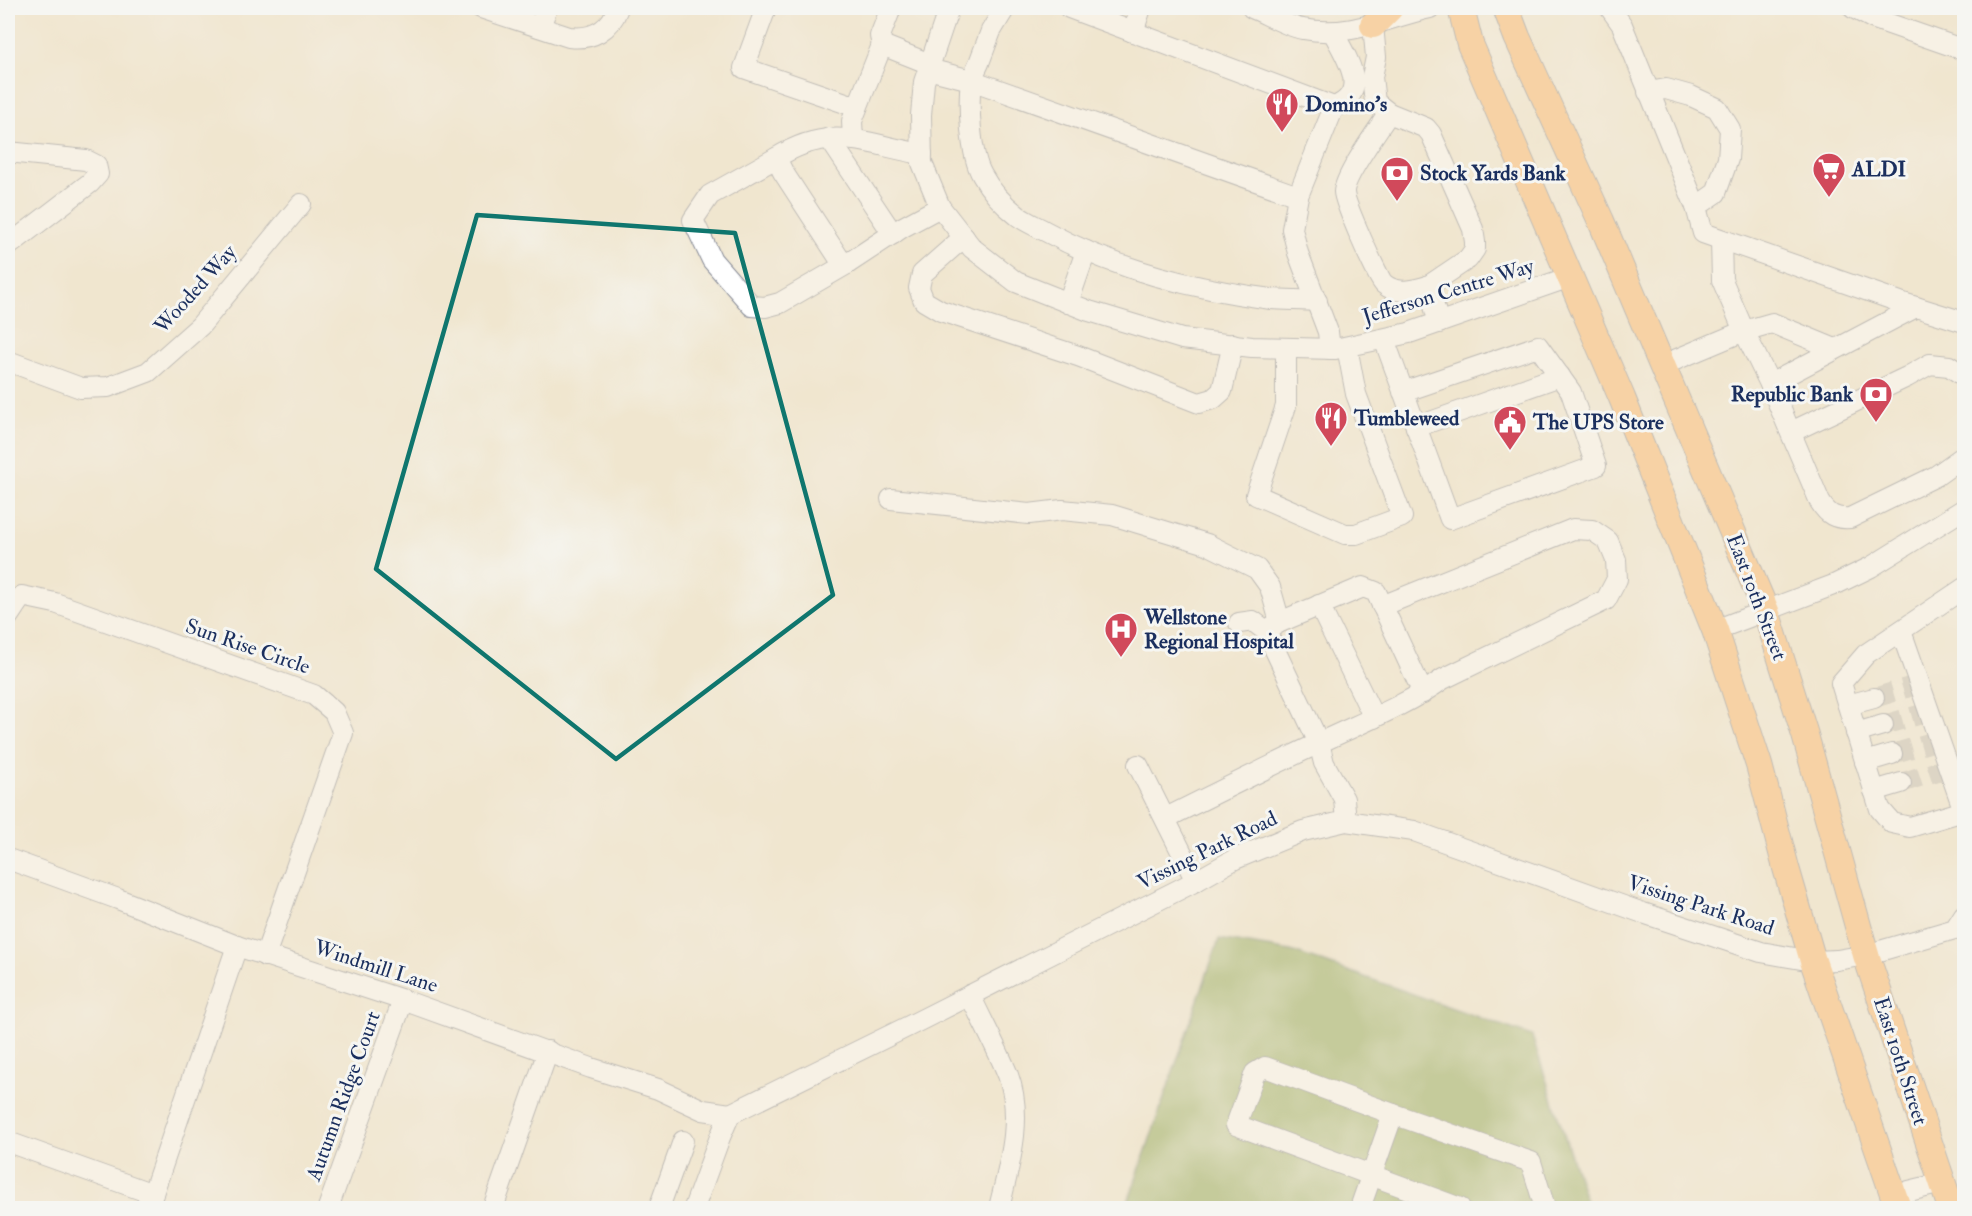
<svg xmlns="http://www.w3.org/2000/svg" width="1972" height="1216" font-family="'IM FELL Double Pica',serif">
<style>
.forest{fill:#91aa5b;stroke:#566c5c;stroke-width:1.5}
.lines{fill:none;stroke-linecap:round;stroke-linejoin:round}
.minor-tunnel{stroke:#c5c1b8;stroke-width:20;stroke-dasharray:20 10;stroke-linecap:butt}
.minor-casing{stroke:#868a96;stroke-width:22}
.major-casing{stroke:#868a96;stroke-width:28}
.minor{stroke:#fff;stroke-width:20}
.major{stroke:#ffbb71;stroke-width:26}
.marked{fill:none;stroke:#0f766e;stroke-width:4.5;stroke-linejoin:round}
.labels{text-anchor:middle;stroke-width:6;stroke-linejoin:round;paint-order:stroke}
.poi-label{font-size:21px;font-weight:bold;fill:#1b2f5e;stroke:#f6f6f2;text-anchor:start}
.street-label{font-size:21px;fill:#1b2f5e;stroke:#f6f6f2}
</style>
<rect width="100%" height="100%" fill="#f6f6f2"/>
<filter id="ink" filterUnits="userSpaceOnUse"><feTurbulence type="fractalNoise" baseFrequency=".0167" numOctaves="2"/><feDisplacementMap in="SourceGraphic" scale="12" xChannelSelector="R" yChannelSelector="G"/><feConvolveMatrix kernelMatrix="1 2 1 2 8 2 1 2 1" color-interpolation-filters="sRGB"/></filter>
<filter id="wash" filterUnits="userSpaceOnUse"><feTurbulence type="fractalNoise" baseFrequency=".008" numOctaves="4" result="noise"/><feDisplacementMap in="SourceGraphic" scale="24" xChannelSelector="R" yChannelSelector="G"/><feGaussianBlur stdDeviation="1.35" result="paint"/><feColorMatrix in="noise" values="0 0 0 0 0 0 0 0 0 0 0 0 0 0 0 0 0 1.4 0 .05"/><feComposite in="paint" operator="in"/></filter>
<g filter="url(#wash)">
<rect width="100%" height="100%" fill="#f0e6cf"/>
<polygon class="forest" points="1219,939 1291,951 1532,1036 1588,1208 1126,1208"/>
</g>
<g filter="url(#ink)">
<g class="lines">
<g class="minor-tunnel">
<polyline points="1874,698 1913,686"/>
<polyline points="1883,725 1922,714"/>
<polyline points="1892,754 1932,742"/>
<polyline points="1901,783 1941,770"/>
</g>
<defs>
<g id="minor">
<path d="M 481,8 L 569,37 C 592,40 610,30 618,8"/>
<polyline points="766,8 744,68 857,107"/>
<polyline points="949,8 924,82 921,115 922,163 940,207 972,248 1016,282 1089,311 1182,339 1252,347 1335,349 1409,333 1570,277"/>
<polyline points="1069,8 1334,107 1298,196 1292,229 1298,253 1328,332 1330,349"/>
<path d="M 1252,8 C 1267,14 1288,27 1303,29 C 1350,38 1386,18 1430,8"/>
<polyline points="1610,8 1622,25 1696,207 1703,233 1900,302 1964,322"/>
<polyline points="1853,8 1872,18 1964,50"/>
<polyline points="1373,25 1376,57 1372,77 1375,102 1389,113 1426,128 1431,134 1473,229 1475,242 1475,249 1468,259 1428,286 1439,323"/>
<polyline points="540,27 547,8"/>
<polyline points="1133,32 1141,8"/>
<path d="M 1333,32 C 1345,56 1372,92 1334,107"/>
<polyline points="882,45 880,36 891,8"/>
<polyline points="928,69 971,80 979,63 991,31 1005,8"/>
<polyline points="1648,92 1666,89 1691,96 1717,108 1730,129 1728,159 1716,193 1696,207"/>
<path d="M 1389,113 C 1379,128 1344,177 1344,192 C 1344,202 1378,279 1384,284 C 1397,295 1414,290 1428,286"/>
<polyline points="829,138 893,234"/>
<polyline points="853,140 852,121 882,45 930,64"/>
<polyline points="8,152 86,160 96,165 98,174 90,183 8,246"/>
<polyline points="776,158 710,195 693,220 712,260 752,306 765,307 780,303 847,264 903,227 940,207"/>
<path d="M 1298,196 L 971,80 C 968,103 970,154 982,175 C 990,190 1004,205 1018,216 C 1026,222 1036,226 1045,231 C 1114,269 1194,289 1271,299 C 1286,300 1302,300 1317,301"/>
<polyline points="964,237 922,274 919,288 924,301 941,311 1078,356 1199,403 1213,399 1222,391 1233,344"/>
<path d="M 1721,240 L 1722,280 L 1744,331 L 1770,384 L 1820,502 C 1828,515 1835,519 1850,518 L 1936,476 L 1964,456"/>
<path d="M 847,264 L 839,258 L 783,172 L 776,158 C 831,123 864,144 922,154"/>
<polyline points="1068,303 1086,251"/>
<polyline points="1384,339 1450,519 1596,466 1571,392 1538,346 1403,392"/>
<polyline points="1286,348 1286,406 1256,495 1345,534 1356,534 1402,517 1356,394 1347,347"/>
<polyline points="8,361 81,388 108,387 148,372 200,326 301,204"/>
<polyline points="1663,365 1744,331 1772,323 1835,349"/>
<polyline points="1770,384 1916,307"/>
<polyline points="1416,427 1560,376"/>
<polyline points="1791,432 1907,377 1930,364 1949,366 1964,376"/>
<polyline points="891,499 1029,514 1062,510 1112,515 1207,544 1257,569 1270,587 1280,622"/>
<polyline points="1964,588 1866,654 1841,683 1880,809 1892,823 1910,827 1964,811"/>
<polyline points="1319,605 1374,718"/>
<polyline points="8,617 22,596 55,603 314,695 334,712 343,733 265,956"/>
<polyline points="1239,623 1253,621 1266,631 1319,743 1324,763 1344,799 1346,821"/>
<polyline points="1270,628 1280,622 1363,587 1376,592 1423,693"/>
<polyline points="1715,630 1836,584 1871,567 1964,509"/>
<polyline points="1901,631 1964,811"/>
<polyline points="1848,705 1874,698"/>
<polyline points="1856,733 1883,725"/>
<polyline points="1865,762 1892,754"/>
<polyline points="1138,765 1196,881"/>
<polyline points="1874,791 1901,783"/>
<path d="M 1166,818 C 1216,793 1266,768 1317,744 C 1360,723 1404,707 1443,679 L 1606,600 L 1617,579 L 1616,560 L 1608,541 L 1592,530 L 1573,529 L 1382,606"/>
<polyline points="8,859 118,899 237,946 403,1000 591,1068 658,1089 703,1110 730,1114"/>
<path d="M 970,995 C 982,1021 997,1048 1008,1075 C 1024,1118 1009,1166 999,1208"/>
<polyline points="8,1142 153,1194"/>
<polyline points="1894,1197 1909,1191 1942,1183"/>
<polyline points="148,1208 237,946"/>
<polyline points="328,1208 403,1000"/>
<polyline points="493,1208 548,1051"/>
<polyline points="659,1208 683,1141"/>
<polyline points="694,1208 720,1137 730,1114 911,1025 1196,881 1235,859 1303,831 1346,821 1414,831 1643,913 1761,952 1789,957 1813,961 1837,960 1866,955 1955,929 1964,915"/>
<polyline points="1360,1208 1393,1114"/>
<polyline points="1460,1208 1236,1125 1255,1073 1265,1067 1393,1114 1531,1162 1545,1208"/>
</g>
<g id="major">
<polyline points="1461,8 1470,44 1622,398 1715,630 1759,765 1786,868 1813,961 1898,1208"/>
<polyline points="1506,8 1517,37 1601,221 1766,611 1805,735 1866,955 1951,1208"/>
<polyline points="1373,25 1390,8"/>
</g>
</defs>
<use href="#minor" class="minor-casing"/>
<use href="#major" class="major-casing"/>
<use href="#minor" class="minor"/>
<use href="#major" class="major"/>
</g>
</g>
<path d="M0 0H1972V1216H0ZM 477,215 L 735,233 L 833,595 L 616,759 L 376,569 Z" fill="#f0e6cf" fill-opacity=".55" fill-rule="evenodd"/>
<path class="marked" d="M 477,215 L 735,233 L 833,595 L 616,759 L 376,569 Z"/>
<defs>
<symbol id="restaurant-pin" viewBox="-11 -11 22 30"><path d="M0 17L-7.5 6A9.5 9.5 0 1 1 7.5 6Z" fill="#d1495b" stroke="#f6f6f2"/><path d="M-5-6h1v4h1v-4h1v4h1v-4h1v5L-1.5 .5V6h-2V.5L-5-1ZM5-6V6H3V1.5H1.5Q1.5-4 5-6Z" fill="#fff"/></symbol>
<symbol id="supermarket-pin" viewBox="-11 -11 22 30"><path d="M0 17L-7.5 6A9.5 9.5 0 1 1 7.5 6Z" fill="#d1495b" stroke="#f6f6f2"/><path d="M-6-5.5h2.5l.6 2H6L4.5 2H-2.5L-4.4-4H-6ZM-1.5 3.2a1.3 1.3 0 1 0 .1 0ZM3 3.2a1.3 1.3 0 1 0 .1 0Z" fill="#fff"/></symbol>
<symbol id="bank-pin" viewBox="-11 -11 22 30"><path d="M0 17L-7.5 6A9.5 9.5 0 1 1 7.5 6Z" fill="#d1495b" stroke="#f6f6f2"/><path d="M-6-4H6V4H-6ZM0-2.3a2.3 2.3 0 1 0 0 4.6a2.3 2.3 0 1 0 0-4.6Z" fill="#fff"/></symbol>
<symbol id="civic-pin" viewBox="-11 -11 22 30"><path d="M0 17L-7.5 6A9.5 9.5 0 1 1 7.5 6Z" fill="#d1495b" stroke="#f6f6f2"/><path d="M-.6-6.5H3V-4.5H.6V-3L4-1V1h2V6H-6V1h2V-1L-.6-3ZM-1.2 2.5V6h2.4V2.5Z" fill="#fff"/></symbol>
<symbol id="hospital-pin" viewBox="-11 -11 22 30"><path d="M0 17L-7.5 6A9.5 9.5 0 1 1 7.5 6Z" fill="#d1495b" stroke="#f6f6f2"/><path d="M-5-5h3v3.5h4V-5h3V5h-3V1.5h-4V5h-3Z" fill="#fff"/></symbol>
</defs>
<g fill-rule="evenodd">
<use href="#restaurant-pin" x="1263" y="85" width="38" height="52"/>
<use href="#supermarket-pin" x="1810" y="150" width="38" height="52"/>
<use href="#bank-pin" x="1378" y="154" width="38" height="52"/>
<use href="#bank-pin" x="1857" y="375" width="38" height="52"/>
<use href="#restaurant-pin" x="1312" y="399" width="38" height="52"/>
<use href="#civic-pin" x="1491" y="403" width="38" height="52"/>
<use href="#hospital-pin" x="1102" y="610" width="38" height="52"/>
</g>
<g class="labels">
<g class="poi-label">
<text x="1305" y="111">Domino's</text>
<text x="1852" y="176">ALDI</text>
<text x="1420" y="180">Stock Yards Bank</text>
<text x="1853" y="401" text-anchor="end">Republic Bank</text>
<text x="1354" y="425">Tumbleweed</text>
<text x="1533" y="429">The UPS Store</text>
<text x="1144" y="624">Wellstone<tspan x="1144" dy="24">Regional Hospital</tspan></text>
</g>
<g class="street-label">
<text transform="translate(195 289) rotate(-48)" y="7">Wooded Way</text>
<text transform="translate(1448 291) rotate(-17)" y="7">Jefferson Centre Way</text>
<text transform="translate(1757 597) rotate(69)" y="7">East 10th Street</text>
<text transform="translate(248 646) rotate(19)" y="7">Sun Rise Circle</text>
<text transform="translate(1207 850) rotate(-26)" y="7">Vissing Park Road</text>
<text transform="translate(1701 905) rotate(18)" y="7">Vissing Park Road</text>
<text transform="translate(376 966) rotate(18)" y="7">Windmill Lane</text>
<text transform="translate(1901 1061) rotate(72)" y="7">East 10th Street</text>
<text transform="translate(343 1096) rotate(-70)" y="7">Autumn Ridge Court</text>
</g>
</g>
<rect width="1972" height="1216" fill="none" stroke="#f6f6f2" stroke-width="30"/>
</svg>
